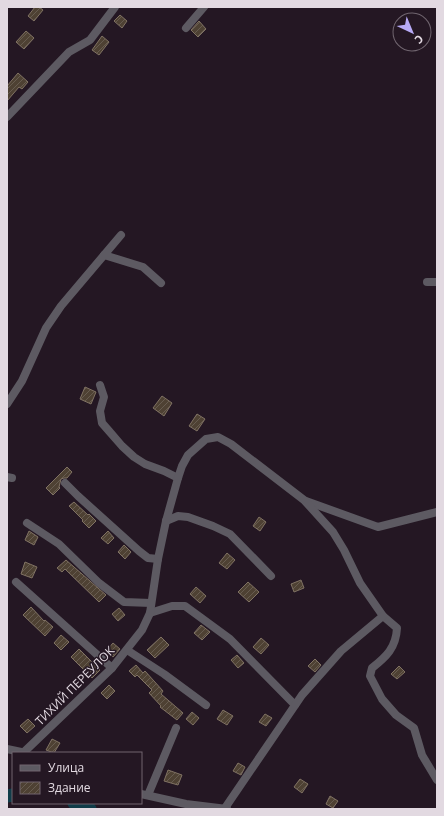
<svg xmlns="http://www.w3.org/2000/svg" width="444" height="816" font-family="'Open Sans',sans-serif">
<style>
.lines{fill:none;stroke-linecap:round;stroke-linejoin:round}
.river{stroke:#103c49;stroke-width:13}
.building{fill:url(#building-hatch);stroke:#807263}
.minor{stroke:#5d5a62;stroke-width:8}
.labels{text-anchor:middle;stroke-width:3;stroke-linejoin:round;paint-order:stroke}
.street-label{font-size:12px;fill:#e2d9e1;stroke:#241723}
</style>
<defs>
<pattern id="building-hatch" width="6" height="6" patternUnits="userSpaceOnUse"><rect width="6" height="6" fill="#4e4133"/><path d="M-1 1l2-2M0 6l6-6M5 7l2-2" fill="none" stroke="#675c50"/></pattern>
</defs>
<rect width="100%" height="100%" fill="#241723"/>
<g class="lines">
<g class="river">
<polyline points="7,796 13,795"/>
<polyline points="74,803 90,809"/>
</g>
</g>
<g class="building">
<polygon points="35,7 39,7 43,10 34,21 28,16"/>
<polygon points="120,15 127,21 122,28 114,21"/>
<polygon points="199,21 206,29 198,37 191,30"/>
<polygon points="26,31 34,38 24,49 16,42"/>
<polygon points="102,36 109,42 99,55 92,50"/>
<polygon points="18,73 28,82 22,89 19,87 7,101 7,86"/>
<polygon points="85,387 96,392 91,404 80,399"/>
<polygon points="162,396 172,403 164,416 153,408"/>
<polygon points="197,414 205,419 197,431 189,426"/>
<polygon points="67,467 72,472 67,478 64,478 61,479 59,487 60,488 53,495 46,488"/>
<polygon points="74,502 88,515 89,514 96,521 89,528 82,521 83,520 69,506"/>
<polygon points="259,517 266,522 260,531 253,526"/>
<polygon points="29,531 38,537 34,545 25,540"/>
<polygon points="108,531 114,538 108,544 101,538"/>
<polygon points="124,545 131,552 125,559 118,552"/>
<polygon points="227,553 235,560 227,569 219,563"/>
<polygon points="66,560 106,595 99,602 65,569 62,572 57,568"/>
<polygon points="25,562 37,567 32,578 21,574"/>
<polygon points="301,580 304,588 294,592 291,584"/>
<polygon points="248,582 259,592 249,602 238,592"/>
<polygon points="196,587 206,596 200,603 190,594"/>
<polygon points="31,607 44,621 45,620 53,627 45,636 23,615"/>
<polygon points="119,608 125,615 118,621 112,614"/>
<polygon points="201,625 210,632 202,640 194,633"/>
<polygon points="61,635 69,642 61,650 54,643"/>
<polygon points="161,637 169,645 155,658 147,650"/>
<polygon points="261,638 269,645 261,654 253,647"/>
<polygon points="113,643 120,649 113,657 106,651"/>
<polygon points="79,649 100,670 92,678 71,657"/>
<polygon points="237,655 244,663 238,668 231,660"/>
<polygon points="315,659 321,665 315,672 308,666"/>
<polygon points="136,665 143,673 145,671 163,691 161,694 183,713 177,720 160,707 161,706 149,693 152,690 137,675 135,677 129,671"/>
<polygon points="399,666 405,672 397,679 391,674"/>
<polygon points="109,685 115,691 107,699 101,693"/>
<polygon points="223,710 233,716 227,725 217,719"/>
<polygon points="192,712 199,718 193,725 186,719"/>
<polygon points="265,714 272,718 266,726 259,722"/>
<polygon points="28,719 35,726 27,733 20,726"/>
<polygon points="52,739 60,743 54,753 46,750"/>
<polygon points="238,763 245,767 241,775 233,771"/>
<polygon points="168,770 182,775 178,785 164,781"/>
<polygon points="300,779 308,784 302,793 294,787"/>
<polygon points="330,796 338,801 333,808 326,804"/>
</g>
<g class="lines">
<g class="minor">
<polyline points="186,28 204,7"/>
<polyline points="7,117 69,52 90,40 115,7"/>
<polyline points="104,255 143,267 161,283"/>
<polyline points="427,282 437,282"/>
<polyline points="100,385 104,397 100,411 102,423 109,431 122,446 134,457 145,464 164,471 178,478"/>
<polyline points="7,404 22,381 46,328 61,306 121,235"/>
<polyline points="7,477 12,478"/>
<polyline points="65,483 78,496 139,551 148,558 158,559"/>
<polyline points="306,501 378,527 437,512"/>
<polyline points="166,521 178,516 188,517 213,526 230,534 271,576"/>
<polyline points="27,523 59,544 99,583 124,602 151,603"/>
<polyline points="16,582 112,668"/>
<polyline points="150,613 172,606 185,606 230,639 295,705"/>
<polyline points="127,650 164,674 206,705"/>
<polyline points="7,749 26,753"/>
<path d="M 24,752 L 112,668 L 142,630 L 150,613 L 158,559 L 166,521 L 178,478 L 182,466 L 188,455 L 206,439 L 218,437 L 231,444 L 304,500 L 333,532 L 344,550 L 360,583 L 383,616 L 397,628 C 396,648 386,657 372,668 L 370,676 L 382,699 L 396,715 L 414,728 L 422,755 L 437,780"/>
<polyline points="141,794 186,804 227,809"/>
<polyline points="148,795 176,728"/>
<polyline points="225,808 302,695 341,651 383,616"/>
</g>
</g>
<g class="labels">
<g class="street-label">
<text transform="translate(75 686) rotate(-45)" y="4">ТИХИЙ ПЕРЕУЛОК</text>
</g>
</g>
<rect width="444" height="816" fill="none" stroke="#e2d9e1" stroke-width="16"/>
<rect x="12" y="752" width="130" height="52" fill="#241723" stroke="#70656f"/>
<rect x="20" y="765" width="20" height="6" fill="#5d5a62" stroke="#70656f"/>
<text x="48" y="772" font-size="12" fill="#e2d9e1">Улица</text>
<rect x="20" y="782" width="20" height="12" fill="url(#building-hatch)" stroke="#70656f"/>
<text x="48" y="792" font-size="12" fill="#e2d9e1">Здание</text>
<g transform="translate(412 32) rotate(136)"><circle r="19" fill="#241723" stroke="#70656f"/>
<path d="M0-3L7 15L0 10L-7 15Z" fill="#b8abf7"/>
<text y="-6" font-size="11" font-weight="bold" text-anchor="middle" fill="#e2d9e1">С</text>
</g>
</svg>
